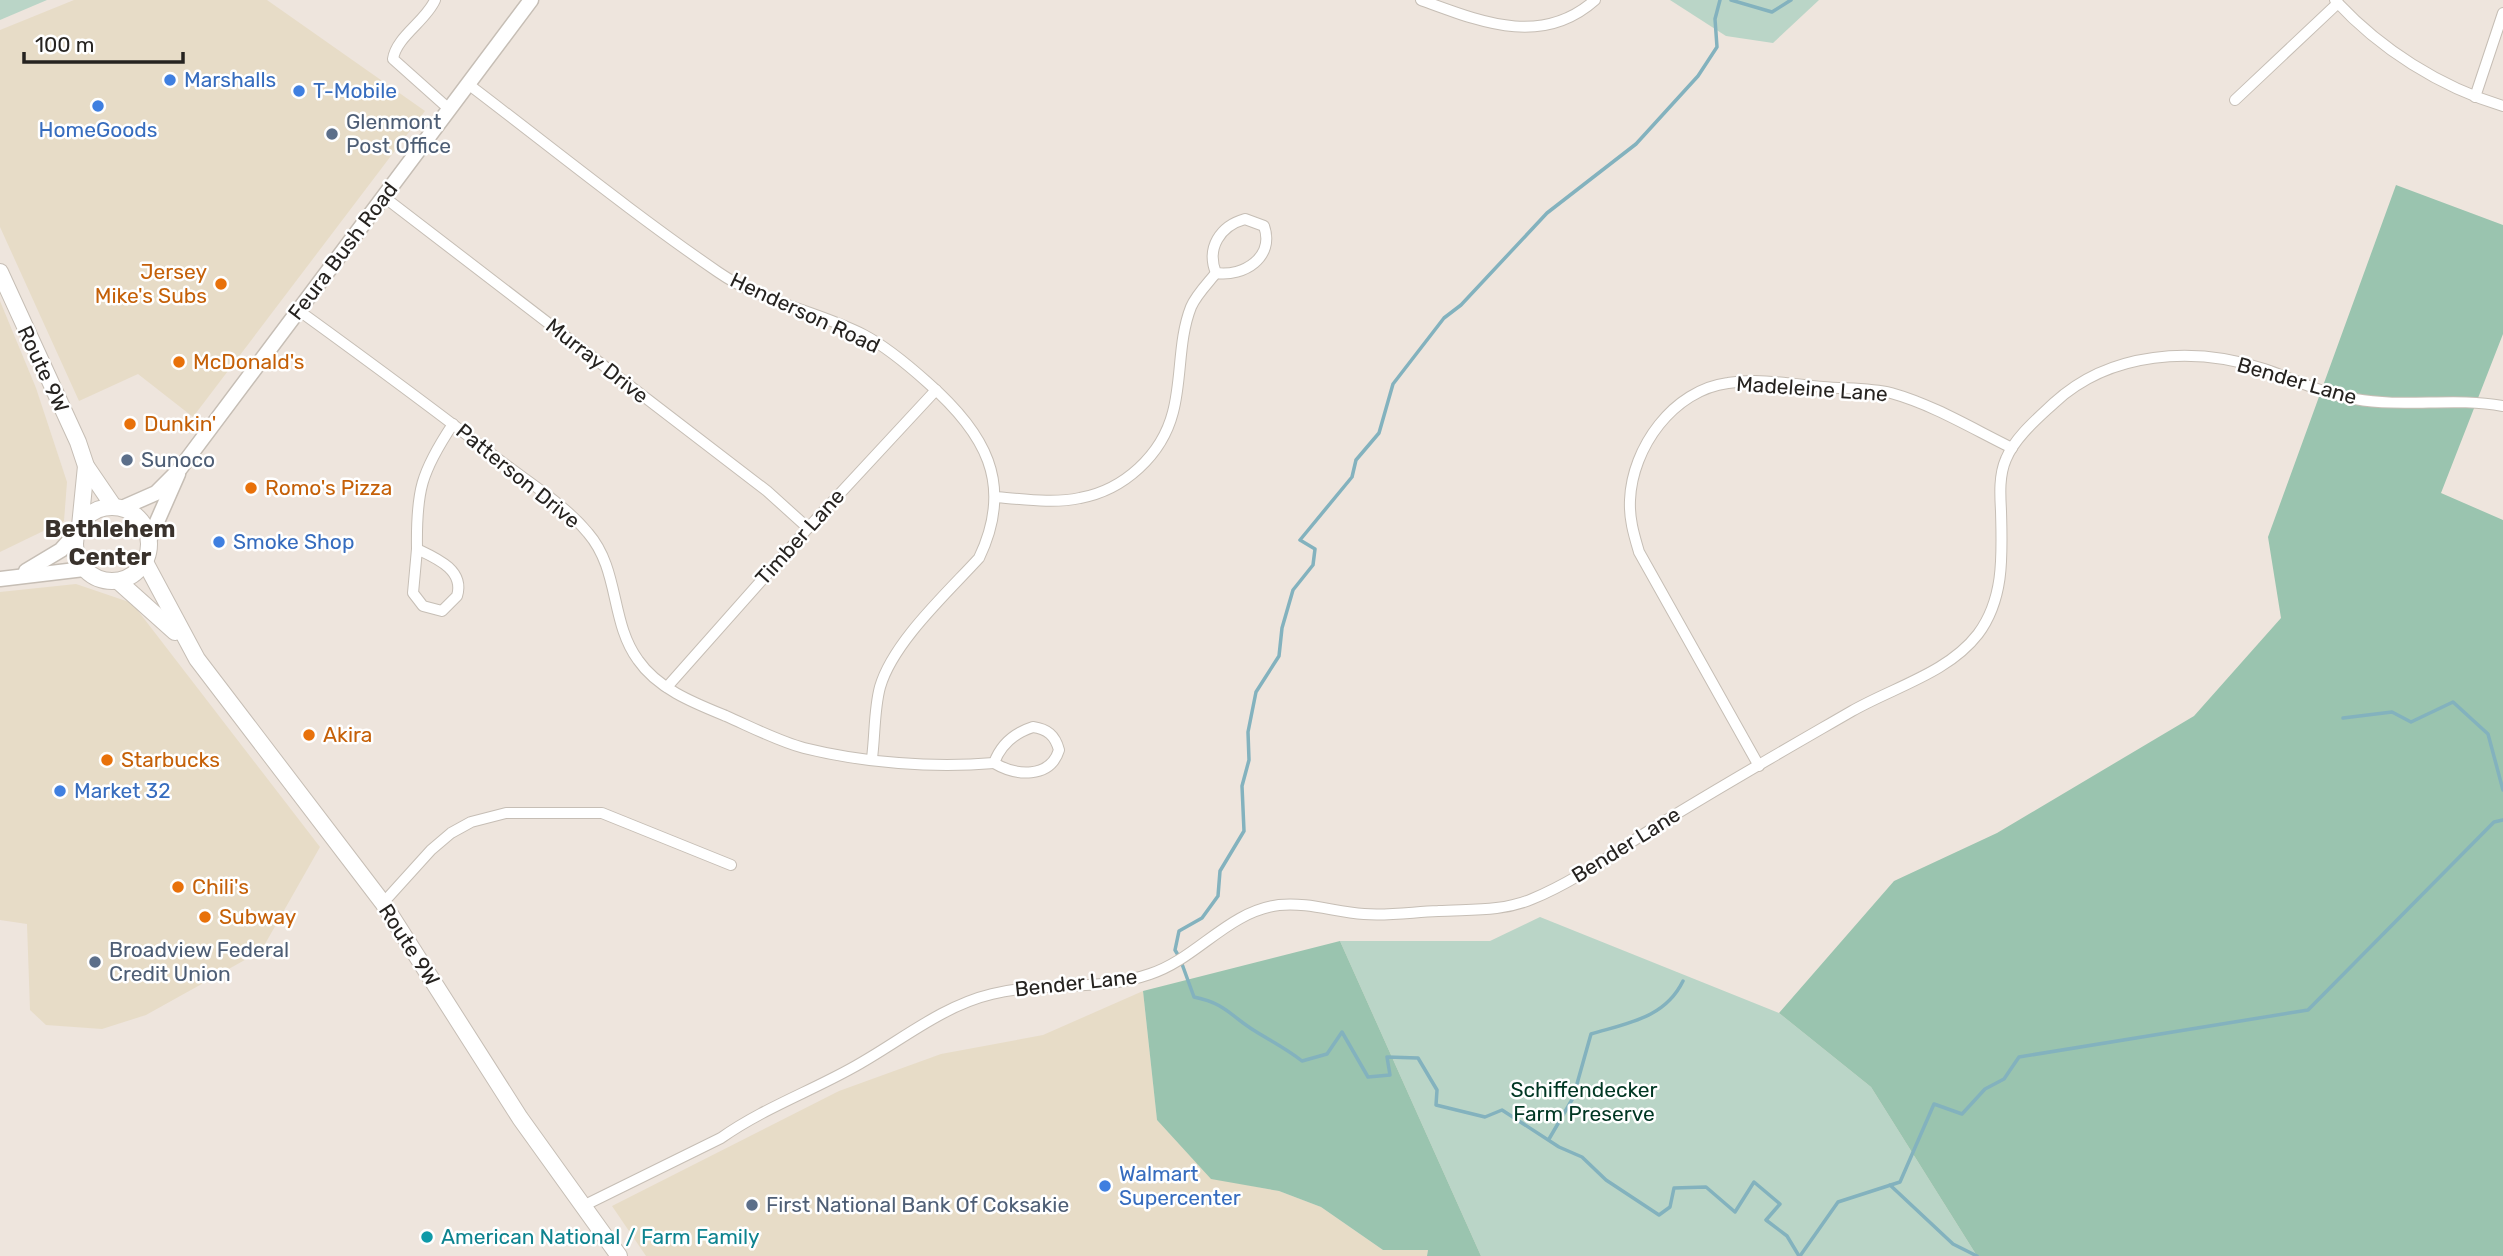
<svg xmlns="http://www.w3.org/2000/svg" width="2503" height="1256" font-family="Rubik,sans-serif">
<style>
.commercial{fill:#e7dcc7}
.green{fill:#bad5c7}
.forest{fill:#9ac4af}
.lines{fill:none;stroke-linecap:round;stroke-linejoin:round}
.stream{stroke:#83b2be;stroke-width:3.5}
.street-casing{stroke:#c6beb5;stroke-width:12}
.secondary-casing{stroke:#c6beb5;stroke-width:17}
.primary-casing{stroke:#c6beb5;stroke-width:18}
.street{stroke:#fff;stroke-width:10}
.secondary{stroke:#fff;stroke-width:14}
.primary{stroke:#fff;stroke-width:16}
.shop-dot{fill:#3f7fe0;stroke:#fff;stroke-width:2.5}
.service-dot{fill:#5c6f8a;stroke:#fff;stroke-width:2.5}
.food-dot{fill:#e8710a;stroke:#fff;stroke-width:2.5}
.culture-dot{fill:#0f9aa8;stroke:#fff;stroke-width:2.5}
.labels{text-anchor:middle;stroke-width:5;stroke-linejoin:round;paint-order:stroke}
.shop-label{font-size:21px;fill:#366cbe;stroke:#fff;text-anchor:start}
.service-label{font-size:21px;fill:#4e5e75;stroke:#fff;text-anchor:start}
.street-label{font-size:21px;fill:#262320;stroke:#fff}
.food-label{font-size:21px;fill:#c56008;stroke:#fff;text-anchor:start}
.park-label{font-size:21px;fill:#003723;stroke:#fff}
.culture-label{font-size:21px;fill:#0d838f;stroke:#fff;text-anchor:start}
.quarter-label{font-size:24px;font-weight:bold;fill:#39322c;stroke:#fff}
</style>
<rect width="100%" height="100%" fill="#eee5dd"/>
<g class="commercial">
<polygon points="74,0 267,0 425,111 193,417 138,374 79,401 0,227 0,30"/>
<polygon points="0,301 36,388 67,482 64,521 0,552"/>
<polygon points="76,584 132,603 320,847 261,951 146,1015 102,1029 46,1025 30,1010 27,924 0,920 0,592"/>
<polygon points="1143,991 1157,1120 1211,1178 1279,1191 1321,1207 1383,1250 1428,1250 1427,1256 646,1256 612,1206 839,1091 941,1054 1043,1035"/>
</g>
<g class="green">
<polygon points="0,0 47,0 0,20"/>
<polygon points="1670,0 1819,0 1773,43 1726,36"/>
<polygon points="1540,917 1779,1013 1871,1087 1977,1256 1481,1256 1340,941 1490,941"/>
</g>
<g class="forest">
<polygon points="2396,185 2503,225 2503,334 2441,493 2503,520 2503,1256 1977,1256 1871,1087 1779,1013 1894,881 1997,833 2194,716 2281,618 2268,537"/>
<polygon points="1340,941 1481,1256 1427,1256 1428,1250 1383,1250 1321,1207 1279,1191 1211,1179 1157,1120 1143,991"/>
</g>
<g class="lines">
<g class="stream">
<polyline points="1731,0 1772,12 1791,0"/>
<polyline points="2343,718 2392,712 2411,722 2453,702 2488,734 2503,790"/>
<polyline points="1178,955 1175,950 1179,931 1202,918 1218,896 1220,871 1244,831 1242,786 1249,760 1248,732 1256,692 1279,656 1282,628 1293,590 1313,565 1315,549 1300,540 1352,477 1356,460 1379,433 1393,384 1444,318 1461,305 1547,213 1636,144 1698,76 1717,47 1715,19 1720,0"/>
<path d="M 1182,964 L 1194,997 C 1227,1004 1229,1015 1255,1031 C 1271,1041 1287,1049 1302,1061 L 1327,1054 L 1342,1032 L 1368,1077 L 1390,1075 L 1387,1057 L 1418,1058 L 1437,1090 L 1436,1105 L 1485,1117 L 1502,1110 L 1559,1147 L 1582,1157 L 1606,1180 L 1659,1215 L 1670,1207 L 1674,1188 L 1706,1187 L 1735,1212 L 1754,1182 L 1780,1204 L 1766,1220 L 1787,1236 L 1799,1256"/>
<path d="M 1549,1139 L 1573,1098 L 1591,1034 C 1628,1023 1665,1018 1683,981"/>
<polyline points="1890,1185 1953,1244 1977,1256"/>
<polyline points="1800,1256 1838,1202 1900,1182 1934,1104 1962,1114 1985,1089 2004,1079 2019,1057 2308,1010 2494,822 2503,820"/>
</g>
<defs>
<g id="street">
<path d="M 435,0 C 426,21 396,37 393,59 L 449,109"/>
<path d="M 1421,0 C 1479,21 1541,48 1595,0"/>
<path d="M 2335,0 C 2380,49 2440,87 2503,106"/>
<path d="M 468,84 C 551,147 632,213 718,272 C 761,302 817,311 864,335 C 887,347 908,365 927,382 C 984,432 1015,483 979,558 C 948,592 893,642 880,687 C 874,709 875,736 872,758"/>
<polyline points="2475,97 2503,13"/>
<polyline points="2235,100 2338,3"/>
<polyline points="384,197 767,491 808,528"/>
<path d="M 1245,219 L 1264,226 C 1275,257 1244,277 1216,273 C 1206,248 1220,226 1245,219 Z"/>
<path d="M 298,310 C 367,360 435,410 502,462 C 531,484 565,505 588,533 C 620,570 610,622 638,660 C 658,689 694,703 726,716 C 751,727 778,741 804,748 C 864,763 933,768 994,763"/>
<path d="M 995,497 C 1022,499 1053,504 1080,498 C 1124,490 1162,455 1173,412 C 1182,378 1178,340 1191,307 C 1196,295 1208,283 1216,273"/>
<path d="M 417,549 C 436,558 465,570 457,596 L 442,611 L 423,606 L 413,593 Z"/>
<path d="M 417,549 C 416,491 421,472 453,424"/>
<polyline points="667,687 808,528 936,390"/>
<path d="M 1033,727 C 1047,729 1055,735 1059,750 C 1050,779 1016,776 994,763 C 1001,744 1014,733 1033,727 Z"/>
<path d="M 1759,766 L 1639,552 C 1634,535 1629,519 1630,500 C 1632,448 1673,390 1728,383 C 1759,378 1792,384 1823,387 C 1845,389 1870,388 1891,393 C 1934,405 1973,429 2012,448"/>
<polyline points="383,903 431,850 451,833 471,822 506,813 602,813 731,865"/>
<path d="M 583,1206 L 721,1138 C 762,1109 809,1092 852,1068 C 898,1043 941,1006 992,994 C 1044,981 1099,992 1150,974 C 1198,958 1227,912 1279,905 C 1308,902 1335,912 1364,914 C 1388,916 1413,912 1438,911 C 1470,909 1501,912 1532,899 C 1578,880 1617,850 1660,824 C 1723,785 1788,748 1852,711 C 1894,687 1948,673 1978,634 C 2005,598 2002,553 2001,511 C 2000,494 1999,475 2006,459 C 2015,437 2038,418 2054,403 C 2110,351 2194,346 2264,369 C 2294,379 2323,394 2355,399 C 2404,408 2454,397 2503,406"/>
</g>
<g id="secondary">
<polyline points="122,508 156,493 179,470 531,0"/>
<polyline points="149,540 178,474"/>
<polyline points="26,571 61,550 77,532"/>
<polyline points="0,579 84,569"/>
</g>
<g id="primary">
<polyline points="0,272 78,442 86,466 114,507"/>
<circle cx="112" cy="544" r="37"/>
<polyline points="80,526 86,466"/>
<polyline points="145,562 197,659 383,903 520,1118 619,1256"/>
<polyline points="118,581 175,632"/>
</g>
</defs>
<use href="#street" class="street-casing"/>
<use href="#secondary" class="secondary-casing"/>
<use href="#primary" class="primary-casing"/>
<use href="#street" class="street"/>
<use href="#secondary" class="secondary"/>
<use href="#primary" class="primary"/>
</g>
<g class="shop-dot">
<circle cx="170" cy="80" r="7"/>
<circle cx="299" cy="91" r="7"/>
<circle cx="98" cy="106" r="7"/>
<circle cx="219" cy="542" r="7"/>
<circle cx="60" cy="791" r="7"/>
<circle cx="1105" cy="1186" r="7"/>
</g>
<g class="service-dot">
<circle cx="332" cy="134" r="7"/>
<circle cx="127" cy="460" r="7"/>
<circle cx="95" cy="962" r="7"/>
<circle cx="752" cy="1205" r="7"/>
</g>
<g class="food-dot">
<circle cx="221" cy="284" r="7"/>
<circle cx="179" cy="362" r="7"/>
<circle cx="130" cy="424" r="7"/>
<circle cx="251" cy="488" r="7"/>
<circle cx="309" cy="735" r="7"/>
<circle cx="107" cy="760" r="7"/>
<circle cx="178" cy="887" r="7"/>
<circle cx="205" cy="917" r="7"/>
</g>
<circle class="culture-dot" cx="427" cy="1237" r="7"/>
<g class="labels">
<g class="shop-label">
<text x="184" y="87">Marshalls</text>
<text x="313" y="98">T-Mobile</text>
<text x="98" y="137" text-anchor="middle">HomeGoods</text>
<text x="233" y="549">Smoke Shop</text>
<text x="74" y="798">Market 32</text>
<text x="1119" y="1181">Walmart<tspan x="1119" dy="24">Supercenter</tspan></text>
</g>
<g class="service-label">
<text x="346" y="129">Glenmont<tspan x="346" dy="24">Post Office</tspan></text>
<text x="141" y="467">Sunoco</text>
<text x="109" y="957">Broadview Federal<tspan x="109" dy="24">Credit Union</tspan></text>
<text x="766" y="1212">First National Bank Of Coksakie</text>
</g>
<g class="street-label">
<text transform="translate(343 251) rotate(-53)" y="7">Feura Bush Road</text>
<text transform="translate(805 313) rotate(25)" y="7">Henderson Road</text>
<text transform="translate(597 361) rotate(38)" y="7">Murray Drive</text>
<text transform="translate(43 369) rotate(65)" y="7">Route 9W</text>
<text transform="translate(2297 381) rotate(16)" y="7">Bender Lane</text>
<text transform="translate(1812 389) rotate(4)" y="7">Madeleine Lane</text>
<text transform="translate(518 476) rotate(39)" y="7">Patterson Drive</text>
<text transform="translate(800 537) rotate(-48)" y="7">Timber Lane</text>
<text transform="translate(1626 845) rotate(-32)" y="7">Bender Lane</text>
<text transform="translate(409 945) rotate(57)" y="7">Route 9W</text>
<text transform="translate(1076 983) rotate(-6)" y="7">Bender Lane</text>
</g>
<g class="food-label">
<text x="207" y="279" text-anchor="end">Jersey<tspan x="207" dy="24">Mike's Subs</tspan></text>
<text x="193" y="369">McDonald's</text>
<text x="144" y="431">Dunkin'</text>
<text x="265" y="495">Romo's Pizza</text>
<text x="323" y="742">Akira</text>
<text x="121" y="767">Starbucks</text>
<text x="192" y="894">Chili's</text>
<text x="219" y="924">Subway</text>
</g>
<g class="park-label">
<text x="1584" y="1097">Schiffendecker<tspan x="1584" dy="24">Farm Preserve</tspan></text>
</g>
<g class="culture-label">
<text x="441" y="1244">American National / Farm Family</text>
</g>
<g class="quarter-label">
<text x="110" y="537">Bethlehem<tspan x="110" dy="28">Center</tspan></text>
</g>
</g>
<path d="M24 52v10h159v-10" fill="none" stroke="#262320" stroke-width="3.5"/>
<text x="35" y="52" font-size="21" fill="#262320" stroke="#ffffff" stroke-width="5" paint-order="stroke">100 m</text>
</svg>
